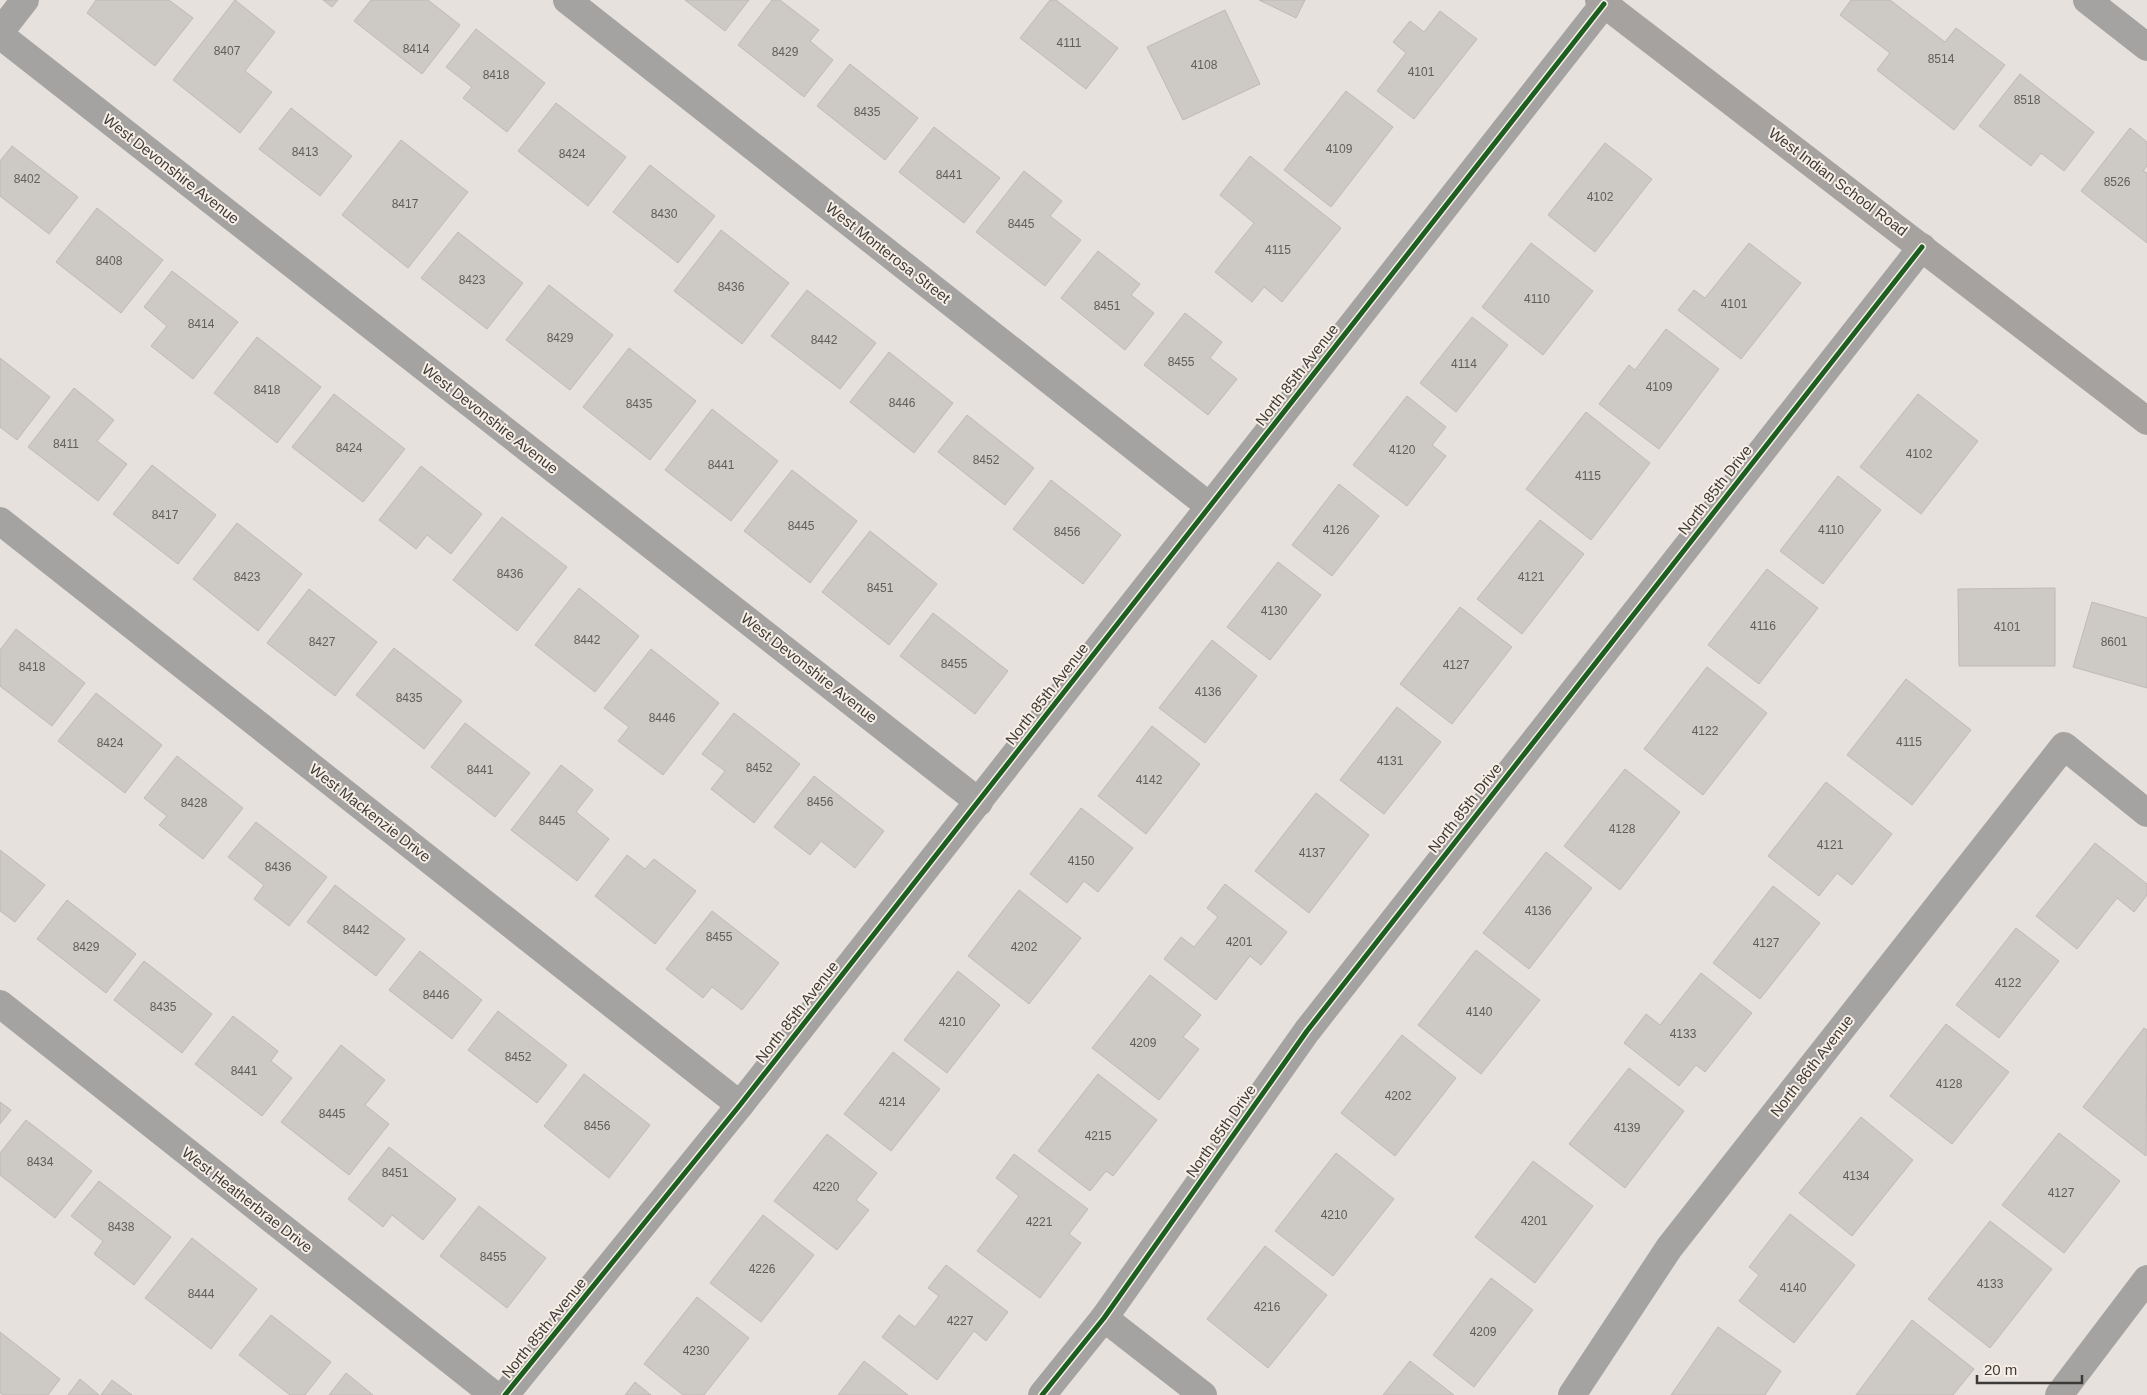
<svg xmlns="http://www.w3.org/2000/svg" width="2147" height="1395" font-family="Helvetica,sans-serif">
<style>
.building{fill:#cdc9c5;stroke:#bebab8}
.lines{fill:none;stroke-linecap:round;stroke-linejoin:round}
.minor{stroke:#a5a3a1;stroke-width:28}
.secondary{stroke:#a5a2a0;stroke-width:28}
.cycleway-casing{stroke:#f7eee6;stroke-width:8}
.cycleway{stroke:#1b5e20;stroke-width:5}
.labels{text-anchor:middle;stroke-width:4;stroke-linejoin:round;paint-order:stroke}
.number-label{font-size:12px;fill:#615e5a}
.street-label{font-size:15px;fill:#3d3a37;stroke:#f7eee6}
</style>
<rect width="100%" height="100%" fill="#e6e1dd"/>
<g class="building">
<polygon points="96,0 169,0 193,18 155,66 87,13"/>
<polygon points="235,0 275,32 245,71 272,92 240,133 173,80"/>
<polygon points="323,0 338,0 332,7"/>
<polygon points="371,0 428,0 460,25 422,74 354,21"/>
<polygon points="685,0 749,0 725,31"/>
<polygon points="772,0 780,0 819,30 810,41 833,60 804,97 738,45"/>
<polygon points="1050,0 1056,0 1118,48 1086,89 1020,38"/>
<polygon points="1259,0 1305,0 1296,18"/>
<polygon points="1851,0 1890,0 1945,42 1956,28 2005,65 1954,130 1877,70 1890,53 1840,15"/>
<polygon points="1225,10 1260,84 1183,120 1147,47"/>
<polygon points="1440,11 1477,39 1414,119 1377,91 1406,53 1393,42 1410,21 1424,32"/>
<polygon points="476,29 545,83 507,132 463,98 472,87 446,67"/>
<polygon points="850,64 918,118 885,160 817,106"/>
<polygon points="2020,74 2094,132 2064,171 2041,153 2031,166 1979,126"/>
<polygon points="1346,91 1393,127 1331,207 1284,170"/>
<polygon points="556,103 626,157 588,206 518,151"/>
<polygon points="291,108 352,156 320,196 259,149"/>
<polygon points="934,127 1000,178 964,223 899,172"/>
<polygon points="2130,128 2147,142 2147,166 2143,171 2147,173 2147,243 2081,191"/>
<polygon points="401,140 468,192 408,268 342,215"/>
<polygon points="1605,143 1652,179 1595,252 1548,215"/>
<polygon points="12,146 78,197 49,234 0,196 0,161"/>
<polygon points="1250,156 1341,228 1282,302 1264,287 1252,302 1215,272 1254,223 1220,195"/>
<polygon points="650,165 715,216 678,263 613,212"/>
<polygon points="1024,171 1062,201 1050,216 1081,240 1045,286 976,232"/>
<polygon points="97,208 163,260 121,313 56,262"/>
<polygon points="721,230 789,283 742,344 674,291"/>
<polygon points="458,232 523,283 487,329 421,278"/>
<polygon points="1531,243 1593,291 1543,355 1482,307"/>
<polygon points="1749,243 1801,283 1741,359 1678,310 1694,290 1705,298"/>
<polygon points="1098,251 1140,284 1131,295 1154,313 1125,350 1061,298"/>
<polygon points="172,271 238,322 193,379 151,346 167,326 144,307"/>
<polygon points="549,285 613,335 570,390 506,340"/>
<polygon points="807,290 876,343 840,389 771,336"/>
<polygon points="1185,313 1222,342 1210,358 1237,379 1208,415 1144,365"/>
<polygon points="1472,317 1508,345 1456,412 1420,383"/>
<polygon points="1666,329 1719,369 1659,449 1599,404 1629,365 1635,370"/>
<polygon points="257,337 321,387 277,443 214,393"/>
<polygon points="629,348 696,401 650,460 583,407"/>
<polygon points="889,352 953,403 914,453 850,402"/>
<polygon points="0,358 50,397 17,440 0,427"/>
<polygon points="74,388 114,420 97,441 127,464 98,501 28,447"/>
<polygon points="334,394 405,449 363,502 292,447"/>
<polygon points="1918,394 1978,441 1921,514 1860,467"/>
<polygon points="1407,396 1446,427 1432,445 1446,456 1407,506 1353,465"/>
<polygon points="712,409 778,461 731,521 665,470"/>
<polygon points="1586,412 1650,463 1591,540 1526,489"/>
<polygon points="967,415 1034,468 1005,505 938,452"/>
<polygon points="152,465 216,515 178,564 113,514"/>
<polygon points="421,466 482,514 451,554 427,535 416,549 379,520"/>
<polygon points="792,470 857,521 810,583 744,531"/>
<polygon points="1838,476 1881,510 1823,584 1780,551"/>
<polygon points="1051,480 1121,535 1083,584 1013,529"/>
<polygon points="1339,484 1379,516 1332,576 1292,545"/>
<polygon points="502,517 567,567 517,631 453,580"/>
<polygon points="1540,520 1584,554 1522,634 1477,599"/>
<polygon points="237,523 302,574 258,631 193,579"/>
<polygon points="870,531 937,584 889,645 822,592"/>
<polygon points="1278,562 1321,595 1270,660 1227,627"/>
<polygon points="1767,569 1818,608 1759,684 1708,645"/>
<polygon points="579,588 639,636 595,692 535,645"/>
<polygon points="2055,588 2055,666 1959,666 1958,589"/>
<polygon points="309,589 377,642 335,696 267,643"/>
<polygon points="2092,602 2147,618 2147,688 2073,667"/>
<polygon points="1460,607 1512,647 1452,724 1400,684"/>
<polygon points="933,613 1008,671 975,714 900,656"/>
<polygon points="16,629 85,683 52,726 0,686 0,650"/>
<polygon points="1212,640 1257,676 1205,743 1159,708"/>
<polygon points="394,648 462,701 424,749 356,695"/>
<polygon points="651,649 719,703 663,775 618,741 629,727 604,708"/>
<polygon points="1707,667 1767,713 1703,795 1644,749"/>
<polygon points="1906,679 1971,730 1912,805 1847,755"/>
<polygon points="96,693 162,745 125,793 58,741"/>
<polygon points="1397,707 1441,742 1384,814 1340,780"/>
<polygon points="734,713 800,764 754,823 711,789 725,771 702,754"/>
<polygon points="465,723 530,773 495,817 431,767"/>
<polygon points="1152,726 1200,764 1146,834 1098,796"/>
<polygon points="177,756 243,808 203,859 159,825 167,816 144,798"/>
<polygon points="561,765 593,790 576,812 609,839 577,881 511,830"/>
<polygon points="1625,769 1680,812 1620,890 1564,846"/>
<polygon points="814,776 884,831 855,868 821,841 810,855 774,827"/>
<polygon points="1826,782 1892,834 1852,885 1837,873 1819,896 1768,856"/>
<polygon points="1316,793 1369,835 1309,913 1255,871"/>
<polygon points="1081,808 1133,848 1098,892 1084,881 1067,903 1030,874"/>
<polygon points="256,822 327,877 289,926 254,899 264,885 228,857"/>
<polygon points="2095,843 2147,884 2147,895 2134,912 2117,898 2077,949 2036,916"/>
<polygon points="0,850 45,885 15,922 0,911"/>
<polygon points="1546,852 1592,888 1529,969 1483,933"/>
<polygon points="627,855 645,869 654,859 696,891 655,944 595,896"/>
<polygon points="1225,884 1287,932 1261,965 1250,956 1216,1000 1164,959 1181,937 1194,947 1218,917 1207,908"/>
<polygon points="335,885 405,939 376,976 307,922"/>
<polygon points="1773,886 1820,923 1760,999 1713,963"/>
<polygon points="1019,890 1081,938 1029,1004 968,956"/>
<polygon points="67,900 136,954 106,993 37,939"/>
<polygon points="712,911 779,963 742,1010 712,987 703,998 666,969"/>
<polygon points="2016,928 2059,961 1999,1038 1956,1005"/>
<polygon points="1476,950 1540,1000 1481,1074 1418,1025"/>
<polygon points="420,951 482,1000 452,1039 389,990"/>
<polygon points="144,961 212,1014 182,1053 114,1000"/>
<polygon points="958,971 1000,1005 947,1073 904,1040"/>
<polygon points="1701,973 1752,1013 1705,1072 1696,1065 1679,1086 1624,1043 1646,1014 1660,1025"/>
<polygon points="1150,975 1201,1015 1183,1037 1199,1049 1159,1100 1092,1048"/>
<polygon points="498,1011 567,1065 537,1103 468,1050"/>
<polygon points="233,1016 278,1051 271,1061 292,1078 262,1116 195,1064"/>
<polygon points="1946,1024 2009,1072 1952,1144 1890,1096"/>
<polygon points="2144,1028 2147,1030 2146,1156 2083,1107"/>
<polygon points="1402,1035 1456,1078 1395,1156 1341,1113"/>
<polygon points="341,1045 385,1080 365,1105 389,1124 349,1175 281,1122"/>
<polygon points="893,1052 940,1089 891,1151 844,1114"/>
<polygon points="1629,1068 1684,1111 1625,1188 1569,1144"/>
<polygon points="584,1074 650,1125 609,1178 544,1126"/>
<polygon points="1098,1074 1157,1120 1113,1176 1106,1171 1090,1191 1038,1151"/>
<polygon points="0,1102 11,1110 0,1124"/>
<polygon points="1861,1117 1913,1160 1852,1236 1799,1193"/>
<polygon points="26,1120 92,1171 55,1218 0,1175 0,1153"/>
<polygon points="2059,1133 2120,1181 2064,1253 2002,1205"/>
<polygon points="827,1134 877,1173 856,1200 869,1210 837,1250 774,1201"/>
<polygon points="389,1147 456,1199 423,1240 392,1215 383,1227 348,1199"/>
<polygon points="1336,1153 1394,1199 1333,1276 1275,1231"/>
<polygon points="1014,1154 1088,1209 1069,1234 1081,1243 1040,1298 977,1251 1019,1196 996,1178"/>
<polygon points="1533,1161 1593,1206 1535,1283 1475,1237"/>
<polygon points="99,1181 171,1237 134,1285 94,1254 103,1241 71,1216"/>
<polygon points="479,1206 546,1258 507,1308 440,1256"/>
<polygon points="1790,1214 1855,1265 1794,1343 1739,1301 1759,1275 1749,1267"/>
<polygon points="763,1215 814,1255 761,1322 710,1283"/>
<polygon points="1990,1221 2052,1269 1990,1348 1928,1299"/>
<polygon points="192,1238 257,1289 211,1349 145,1298"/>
<polygon points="1265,1246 1327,1295 1268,1368 1207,1319"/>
<polygon points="946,1265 1008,1312 986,1341 974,1331 937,1380 882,1337 899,1315 915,1327 939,1296 928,1288"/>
<polygon points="1491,1278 1533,1310 1474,1387 1433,1355"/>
<polygon points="697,1297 749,1338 704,1395 683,1395 644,1364"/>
<polygon points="271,1315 331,1362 305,1395 290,1395 239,1355"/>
<polygon points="1912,1320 1974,1369 1953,1395 1856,1395"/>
<polygon points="1718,1327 1781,1371 1765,1395 1671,1395"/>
<polygon points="0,1332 60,1379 48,1395 3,1395 0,1393"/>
<polygon points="864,1361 908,1395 838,1395"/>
<polygon points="1410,1361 1454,1395 1383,1395"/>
<polygon points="346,1373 373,1395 329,1395"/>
<polygon points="80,1379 99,1395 68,1395"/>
<polygon points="112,1380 132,1395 101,1395"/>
<polygon points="635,1382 651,1395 625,1395"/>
</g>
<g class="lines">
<g class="minor">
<polyline points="567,0 1209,506"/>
<polyline points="2087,0 2147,47"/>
<polyline points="0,32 25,0"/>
<polyline points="0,35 979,802"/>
<polyline points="0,521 740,1105"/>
<polyline points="0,1004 494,1395"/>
<polyline points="1104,1318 1203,1395"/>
<polyline points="505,1395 740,1105 1604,4"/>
<polyline points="1042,1395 1104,1318 1307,1031 1922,247"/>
<polyline points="1572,1395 1669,1248 2064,746 2147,813"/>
<polyline points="2059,1395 2147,1279"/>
</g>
<polyline class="secondary" points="1599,0 2147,421"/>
<defs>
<g id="cycleway">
<polyline points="505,1395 740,1105 1604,4"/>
<polyline points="1042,1395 1104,1318 1307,1031 1922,247"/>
</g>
</defs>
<use href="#cycleway" class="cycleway-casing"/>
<use href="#cycleway" class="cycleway"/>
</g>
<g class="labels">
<g class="number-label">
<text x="1069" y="47">4111</text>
<text x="416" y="53">8414</text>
<text x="227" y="55">8407</text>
<text x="785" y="56">8429</text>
<text x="1941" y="63">8514</text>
<text x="1204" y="69">4108</text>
<text x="1421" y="76">4101</text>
<text x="496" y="79">8418</text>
<text x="2027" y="104">8518</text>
<text x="867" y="116">8435</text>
<text x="1339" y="153">4109</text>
<text x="305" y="156">8413</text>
<text x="572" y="158">8424</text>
<text x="949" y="179">8441</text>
<text x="27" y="183">8402</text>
<text x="2117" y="186">8526</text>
<text x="1600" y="201">4102</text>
<text x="405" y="208">8417</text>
<text x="664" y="218">8430</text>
<text x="1021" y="228">8445</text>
<text x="1278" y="254">4115</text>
<text x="109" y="265">8408</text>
<text x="472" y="284">8423</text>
<text x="731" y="291">8436</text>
<text x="1537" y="303">4110</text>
<text x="1734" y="308">4101</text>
<text x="1107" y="310">8451</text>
<text x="201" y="328">8414</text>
<text x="560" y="342">8429</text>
<text x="824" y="344">8442</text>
<text x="1181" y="366">8455</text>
<text x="1464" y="368">4114</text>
<text x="1659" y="391">4109</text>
<text x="267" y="394">8418</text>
<text x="902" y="407">8446</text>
<text x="639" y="408">8435</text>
<text x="66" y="448">8411</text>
<text x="349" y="452">8424</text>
<text x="1402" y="454">4120</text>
<text x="1919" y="458">4102</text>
<text x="986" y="464">8452</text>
<text x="721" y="469">8441</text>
<text x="1588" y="480">4115</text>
<text x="165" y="519">8417</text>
<text x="801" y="530">8445</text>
<text x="1336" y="534">4126</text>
<text x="1831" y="534">4110</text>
<text x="1067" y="536">8456</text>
<text x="510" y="578">8436</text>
<text x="247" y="581">8423</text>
<text x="1531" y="581">4121</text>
<text x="880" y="592">8451</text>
<text x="1274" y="615">4130</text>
<text x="1763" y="630">4116</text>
<text x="2007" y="631">4101</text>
<text x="587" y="644">8442</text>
<text x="322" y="646">8427</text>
<text x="2114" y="646">8601</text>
<text x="954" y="668">8455</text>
<text x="1456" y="669">4127</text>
<text x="32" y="671">8418</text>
<text x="1208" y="696">4136</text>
<text x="409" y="702">8435</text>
<text x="662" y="722">8446</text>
<text x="1705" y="735">4122</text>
<text x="1909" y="746">4115</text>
<text x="110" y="747">8424</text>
<text x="1390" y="765">4131</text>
<text x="759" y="772">8452</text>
<text x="480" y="774">8441</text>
<text x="1149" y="784">4142</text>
<text x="820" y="806">8456</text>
<text x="194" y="807">8428</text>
<text x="552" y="825">8445</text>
<text x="1622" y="833">4128</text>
<text x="1830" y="849">4121</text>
<text x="1312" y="857">4137</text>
<text x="1081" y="865">4150</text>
<text x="278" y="871">8436</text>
<text x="1538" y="915">4136</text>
<text x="356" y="934">8442</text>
<text x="719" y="941">8455</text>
<text x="1239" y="946">4201</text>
<text x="1766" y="947">4127</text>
<text x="86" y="951">8429</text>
<text x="1024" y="951">4202</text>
<text x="2008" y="987">4122</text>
<text x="436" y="999">8446</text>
<text x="163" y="1011">8435</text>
<text x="1479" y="1016">4140</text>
<text x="952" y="1026">4210</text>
<text x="1683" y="1038">4133</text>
<text x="1143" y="1047">4209</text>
<text x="518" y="1061">8452</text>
<text x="244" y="1075">8441</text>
<text x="1949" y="1088">4128</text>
<text x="1398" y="1100">4202</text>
<text x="892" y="1106">4214</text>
<text x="332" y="1118">8445</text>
<text x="597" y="1130">8456</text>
<text x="1627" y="1132">4139</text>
<text x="1098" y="1140">4215</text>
<text x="40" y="1166">8434</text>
<text x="395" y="1177">8451</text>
<text x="1856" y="1180">4134</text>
<text x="826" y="1191">4220</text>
<text x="2061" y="1197">4127</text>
<text x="1334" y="1219">4210</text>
<text x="1534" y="1225">4201</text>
<text x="1039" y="1226">4221</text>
<text x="121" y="1231">8438</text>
<text x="493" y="1261">8455</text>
<text x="762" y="1273">4226</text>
<text x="1990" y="1288">4133</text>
<text x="1793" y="1292">4140</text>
<text x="201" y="1298">8444</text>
<text x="1267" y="1311">4216</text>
<text x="960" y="1325">4227</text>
<text x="1483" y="1336">4209</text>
<text x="696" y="1355">4230</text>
</g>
<g class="street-label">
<text transform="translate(171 169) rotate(38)" y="5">West Devonshire Avenue</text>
<text transform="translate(1838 182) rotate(37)" y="5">West Indian School Road</text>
<text transform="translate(888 253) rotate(38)" y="5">West Monterosa Street</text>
<text transform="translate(1297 375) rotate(-52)" y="5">North 85th Avenue</text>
<text transform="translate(490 419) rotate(38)" y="5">West Devonshire Avenue</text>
<text transform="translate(1715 490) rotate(-52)" y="5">North 85th Drive</text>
<text transform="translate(809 668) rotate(38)" y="5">West Devonshire Avenue</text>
<text transform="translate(1047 694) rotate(-52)" y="5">North 85th Avenue</text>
<text transform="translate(1465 808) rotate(-52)" y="5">North 85th Drive</text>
<text transform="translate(370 813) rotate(38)" y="5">West Mackenzie Drive</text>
<text transform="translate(797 1012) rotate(-52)" y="5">North 85th Avenue</text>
<text transform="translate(1812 1066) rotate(-52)" y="5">North 86th Avenue</text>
<text transform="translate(1221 1131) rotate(-55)" y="5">North 85th Drive</text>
<text transform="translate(247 1200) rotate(38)" y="5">West Heatherbrae Drive</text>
<text transform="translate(544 1328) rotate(-51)" y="5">North 85th Avenue</text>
</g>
</g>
<path d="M1977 1375v8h105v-8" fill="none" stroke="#3d3a37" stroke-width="2.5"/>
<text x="1984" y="1375" font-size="15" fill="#3d3a37" stroke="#f7eee6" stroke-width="4" paint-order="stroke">20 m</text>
</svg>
